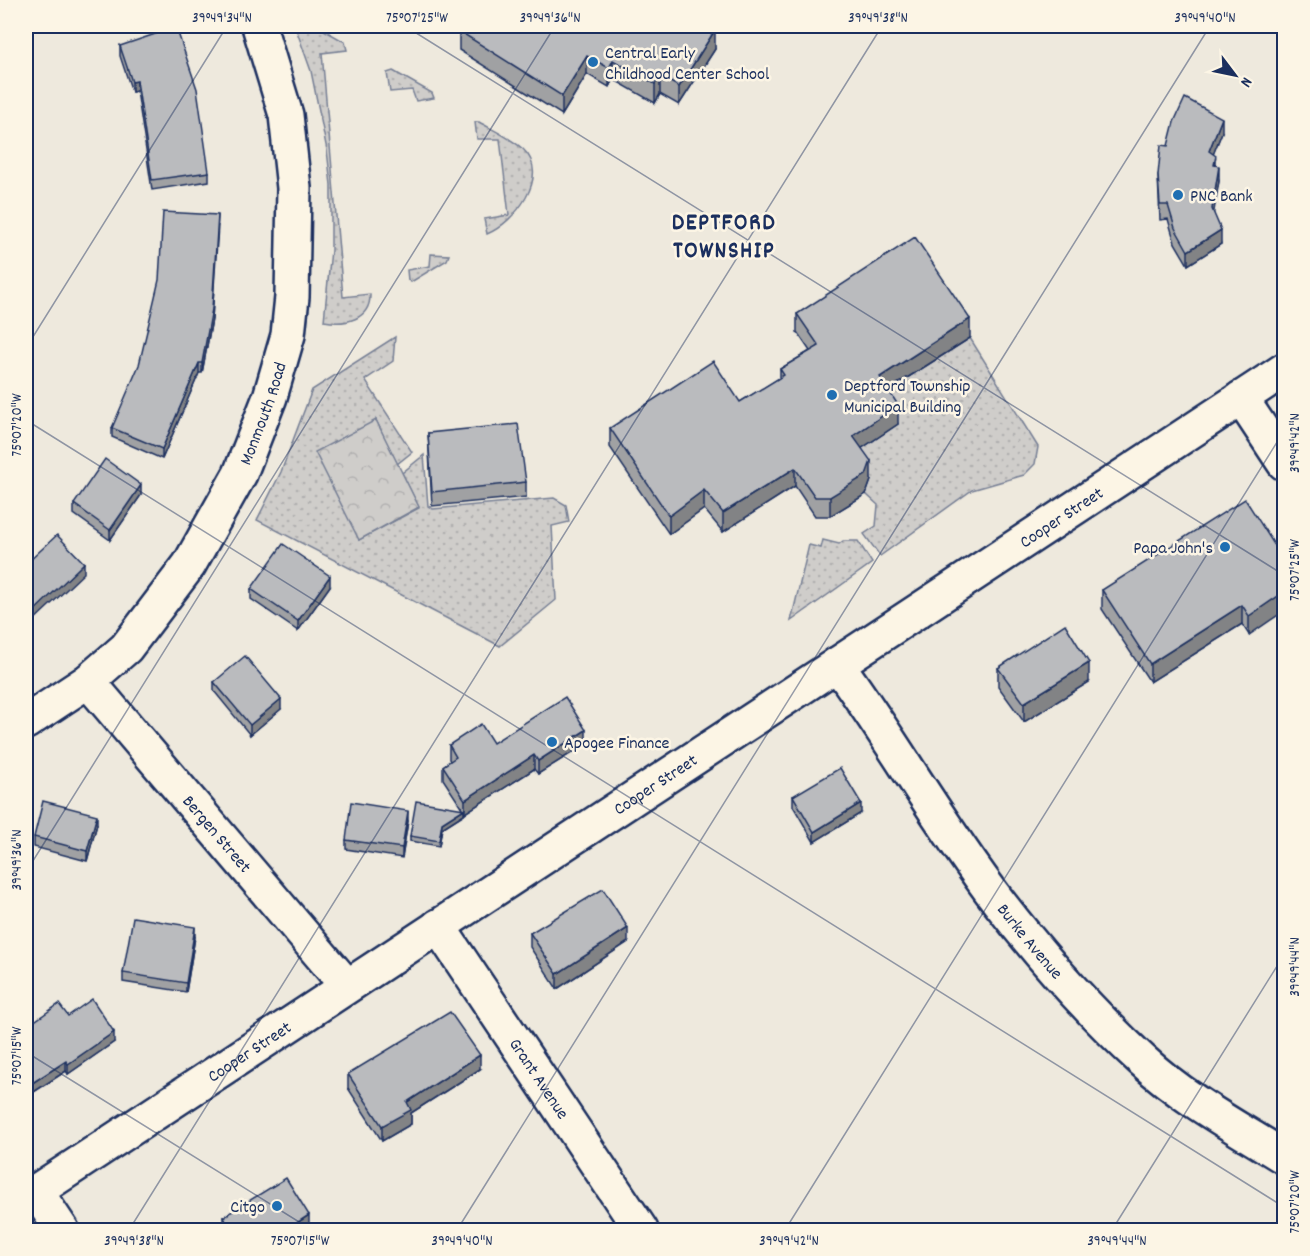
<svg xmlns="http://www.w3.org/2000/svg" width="1310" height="1256" font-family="Dekko,sans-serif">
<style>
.grass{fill:url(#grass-dots);stroke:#757e94;stroke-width:1.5}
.forest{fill:url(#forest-crowns);stroke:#757e94;stroke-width:1.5}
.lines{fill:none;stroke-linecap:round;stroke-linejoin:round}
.minor-casing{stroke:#1b2f5e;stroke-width:38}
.major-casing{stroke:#1b2f5e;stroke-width:38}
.minor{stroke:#fcf5e5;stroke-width:33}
.major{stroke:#fcf5e5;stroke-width:33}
.wall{fill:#a0a1a3;stroke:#1b2f5e;stroke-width:1.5}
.shaded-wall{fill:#828385;stroke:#1b2f5e;stroke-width:1.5}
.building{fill:#babbbe;stroke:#1b2f5e;stroke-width:1.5}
.ticks{fill:none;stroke:#1b2f5e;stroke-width:1.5;stroke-opacity:0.45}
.poi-dot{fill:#1f6fb2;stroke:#fcf5e5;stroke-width:2}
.labels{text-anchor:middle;stroke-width:5;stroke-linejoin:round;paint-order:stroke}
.poi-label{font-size:18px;fill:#1b2f5e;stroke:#fcf5e5;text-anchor:start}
.street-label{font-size:18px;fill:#1b2f5e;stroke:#fcf5e5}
.district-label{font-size:24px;font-weight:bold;letter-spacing:1.5px;fill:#1b2f5e;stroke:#fcf5e5}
.neatline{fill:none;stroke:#1b2f5e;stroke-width:2}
.ticks-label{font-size:15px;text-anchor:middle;fill:#1b2f5e}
</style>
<defs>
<pattern id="grass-dots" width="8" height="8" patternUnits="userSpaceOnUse" patternTransform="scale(1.5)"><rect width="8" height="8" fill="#cfcdca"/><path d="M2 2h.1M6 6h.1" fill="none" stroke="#b1b0b0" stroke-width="1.8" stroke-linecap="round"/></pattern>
<pattern id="forest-crowns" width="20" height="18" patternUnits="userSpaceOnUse" patternTransform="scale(1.5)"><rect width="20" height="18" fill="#cfcdca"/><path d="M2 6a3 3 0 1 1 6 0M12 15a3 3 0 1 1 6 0" fill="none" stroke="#b1b0b0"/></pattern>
</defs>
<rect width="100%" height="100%" fill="#eee9dd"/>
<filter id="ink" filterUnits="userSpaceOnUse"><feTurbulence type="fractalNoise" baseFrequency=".0167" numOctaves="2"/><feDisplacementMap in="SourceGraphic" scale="12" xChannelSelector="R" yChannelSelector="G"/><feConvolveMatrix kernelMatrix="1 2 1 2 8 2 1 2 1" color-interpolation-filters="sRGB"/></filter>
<g filter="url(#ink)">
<g class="grass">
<path d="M 295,26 L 317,26 L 345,42 L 347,50 L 322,53 L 343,297 L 370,294 C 371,320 345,325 324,321 L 331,250 L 331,185 L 327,150 L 311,71 Z"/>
<polygon points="393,71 432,93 434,98 416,101 412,90 390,92 387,73"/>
<path d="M 475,122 L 479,122 C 493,130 511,138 523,149 C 552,176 514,223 487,234 L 484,219 L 509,215 L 500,139 L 477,139 Z"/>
<polygon points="431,254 449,255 447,260 411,282 408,280 407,270 430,266"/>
<polygon points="395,337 393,361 365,380 412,452 397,464 376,420 359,540 419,508 402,473 424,455 428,506 433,509 554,498 566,505 569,522 552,526 556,600 500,646 257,520 281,472 312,390"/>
<polygon points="970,338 1038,447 1035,464 1024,475 972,490 880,556 864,534 876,526 878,505 866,494 853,454 880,395"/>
<polygon points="823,540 839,544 843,541 858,541 872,563 791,621 809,545 821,548"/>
</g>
<polygon class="forest" points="376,420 419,507 359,540 315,452"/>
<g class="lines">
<defs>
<g id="minor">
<polyline points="1241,398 1284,463"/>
<path id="s1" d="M 837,664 C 893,741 940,825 998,901 C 1041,957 1090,1012 1142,1060 C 1184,1099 1236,1127 1284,1157"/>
<path id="s2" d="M 88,681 L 347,986"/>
<path id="s3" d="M 26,722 L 88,681 L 126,648 L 189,565 L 240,474 L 270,397 L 288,335 L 292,297 L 294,188 L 286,115 L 259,26"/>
<path id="s4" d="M 438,926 L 641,1230"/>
<polyline points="36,1191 62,1230"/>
</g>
<g id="major">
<path id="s5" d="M 26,1198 L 1284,370"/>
</g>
</defs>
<use href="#minor" class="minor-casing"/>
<use href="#major" class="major-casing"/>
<use href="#minor" class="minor"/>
<use href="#major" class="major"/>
</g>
<g class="wall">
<polygon points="453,26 714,26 712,28 715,49 679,105 660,94 655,103 613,79 609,87 587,74 562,115 459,50 459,31"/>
<polygon points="120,46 209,172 209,181 152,190 137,91 132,92 120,56"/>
<polygon points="1222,132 1213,154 1219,181 1213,212 1221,244 1188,265 1175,243 1168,219 1160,220 1158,175 1168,146"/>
<polygon points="218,225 212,319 202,373 199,373 162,459 112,437 112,428"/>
<polygon points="797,314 970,338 888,390 898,424 862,448 871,480 866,494 830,516 815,516 795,486 723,532 704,509 669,534 610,447 610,428 740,402 780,378 780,369 810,351 797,332"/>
<polygon points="428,433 526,482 526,497 432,506"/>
<polygon points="141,495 110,540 74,514 74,504"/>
<polygon points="1284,560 1249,635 1242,624 1150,682 1102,609 1102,590"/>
<polygon points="330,586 298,631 251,599 251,589"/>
<polygon points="998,668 1089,682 1024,722 998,686"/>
<polygon points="214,682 281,709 250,735 214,691"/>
<polygon points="493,743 586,744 538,774 534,769 465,813 464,812 464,814 442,828 439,846 410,841 410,836 462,808 443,779 443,766 450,761 449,759 449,745"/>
<polygon points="793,796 861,813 814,842 793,806"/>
<polygon points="408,821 402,858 346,849 346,840"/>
<polygon points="97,824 87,861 34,847 34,837"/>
<polygon points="530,933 628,942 557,989 530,947"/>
<polygon points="195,937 186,992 123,982 123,973"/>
<polygon points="68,1016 114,1042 68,1074 66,1071 26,1097 26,1027"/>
<polygon points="480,1069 411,1113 411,1124 382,1141 348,1088 348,1074"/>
<polygon points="223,1217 309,1225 301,1230 226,1230 223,1226"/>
</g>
<g class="shaded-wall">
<polygon points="715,30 715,49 679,105 679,87"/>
<polygon points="587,56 587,74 562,115 562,96"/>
<polygon points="613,60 613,79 609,87 609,68"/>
<polygon points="660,76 660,94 655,103 655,84"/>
<polygon points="137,81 137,91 132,92 132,82"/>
<polygon points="1222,118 1222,132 1209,165 1209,151"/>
<polygon points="1219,166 1219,181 1212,223 1212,209"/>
<polygon points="218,215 212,319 202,373 202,363"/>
<polygon points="1221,230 1221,244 1188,265 1188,251"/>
<polygon points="970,319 970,338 880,395 880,377"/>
<polygon points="199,363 199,373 162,459 162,449"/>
<polygon points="898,405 898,424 853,454 853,436"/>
<polygon points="871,461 871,480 866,494 830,516 830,497"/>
<polygon points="795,468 795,486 723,532 723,513"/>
<polygon points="141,485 141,495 110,540 110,530"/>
<polygon points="704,490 704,509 669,534 669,516"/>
<polygon points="84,563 84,573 30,624 26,627 26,617"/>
<polygon points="330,576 330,586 298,631 298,621"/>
<polygon points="1284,592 1284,611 1249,635 1249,616"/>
<polygon points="1242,605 1242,624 1150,682 1150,664"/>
<polygon points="1089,663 1089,682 1024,722 1024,703"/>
<polygon points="281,699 281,709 250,735 250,725"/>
<polygon points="586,730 586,744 538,774 538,761"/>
<polygon points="534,755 534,769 465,813 465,800"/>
<polygon points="861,803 861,813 814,842 814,832"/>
<polygon points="464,809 464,814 442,828 439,846 442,823"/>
<polygon points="408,811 408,821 402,858 402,848"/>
<polygon points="97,815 97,824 87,861 87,851"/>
<polygon points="195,927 195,937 186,992 186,983"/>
<polygon points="628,928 628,942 557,989 557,974"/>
<polygon points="114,1032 114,1042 68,1074 68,1064"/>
<polygon points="480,1055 480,1069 411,1113 411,1124 382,1141 382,1126 407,1102"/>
<polygon points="66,1061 66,1071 26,1097 26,1087"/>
<polygon points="309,1215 309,1225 301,1230 286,1230"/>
</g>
<g class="building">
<polygon points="462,26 706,26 715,30 679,87 660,76 655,84 613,60 609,68 587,56 562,96 459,31"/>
<polygon points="176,27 197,89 209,172 152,180 137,81 132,82 120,46"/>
<polygon points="1185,98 1222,118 1209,151 1216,156 1214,165 1219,166 1212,209 1221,230 1188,251 1175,228 1168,205 1160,205 1158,175 1161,145 1168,146 1174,122"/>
<polygon points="163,212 218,215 212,309 202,363 199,363 162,449 112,428 139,365 159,280"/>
<polygon points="915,237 970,319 880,377 898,405 853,436 871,461 866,475 830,497 815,497 795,468 723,513 704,490 669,516 610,428 713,361 740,402 784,375 780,369 819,346 797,314"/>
<polygon points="518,424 526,482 432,492 428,433"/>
<polygon points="105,459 141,485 110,530 74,504"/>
<polygon points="1245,499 1284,560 1284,592 1249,616 1242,605 1150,664 1102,590"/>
<polygon points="57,535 84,563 30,615 26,617 26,564"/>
<polygon points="283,544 330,576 298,621 251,589"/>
<polygon points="1065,624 1089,663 1024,703 998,668"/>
<polygon points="245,656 281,699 250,725 214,682"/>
<polygon points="565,697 586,730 538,761 534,755 465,800 443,766 456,757 449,745 481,724 493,743"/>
<polygon points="840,768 861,803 814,832 793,796"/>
<polygon points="43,801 97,815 87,851 34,837"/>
<polygon points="416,801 464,809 442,823 439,841 410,836"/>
<polygon points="351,802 408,811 402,848 346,840"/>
<polygon points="603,889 628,928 557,974 530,933"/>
<polygon points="133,917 195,927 186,983 123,973"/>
<polygon points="92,999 114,1032 68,1064 66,1061 26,1087 26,1027 59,1004 68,1016"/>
<polygon points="450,1012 480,1055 407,1102 411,1110 382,1126 348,1074"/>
<polygon points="286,1178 309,1215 286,1230 232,1230 223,1217"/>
</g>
</g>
<path class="ticks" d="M 405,26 L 1284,575M 26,348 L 227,26M 26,420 L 1284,1207M 26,872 L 555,26M 26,1052 L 312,1230M 129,1230 L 882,26M 457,1230 L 1210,26M 785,1230 L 1284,431M 1112,1230 L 1284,955"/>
<g class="poi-dot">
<circle cx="593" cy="62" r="6"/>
<circle cx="1178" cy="195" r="6"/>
<circle cx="832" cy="395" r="6"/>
<circle cx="1225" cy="547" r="6"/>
<circle cx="552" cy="742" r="6"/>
<circle cx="277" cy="1206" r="6"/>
</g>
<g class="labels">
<g class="poi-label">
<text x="605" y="58">Central Early<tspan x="605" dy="21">Childhood Center School</tspan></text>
<text x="1190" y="201">PNC Bank</text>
<text x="844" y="391">Deptford Township<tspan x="844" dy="21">Municipal Building</tspan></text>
<text x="1213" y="553" text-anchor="end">Papa John's</text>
<text x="564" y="748">Apogee Finance</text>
<text x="265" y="1212" text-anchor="end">Citgo</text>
</g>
<g class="street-label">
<text dy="6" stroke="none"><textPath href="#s3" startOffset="398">Monmouth Road</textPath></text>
<text dy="6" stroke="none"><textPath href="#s5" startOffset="1239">Cooper Street</textPath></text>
<text dy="6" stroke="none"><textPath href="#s5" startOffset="753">Cooper Street</textPath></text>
<text dy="6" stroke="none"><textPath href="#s2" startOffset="200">Bergen Street</textPath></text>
<text dy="6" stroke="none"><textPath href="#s1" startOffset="338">Burke Avenue</textPath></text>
<text dy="6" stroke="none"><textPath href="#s5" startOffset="267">Cooper Street</textPath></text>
<text dy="6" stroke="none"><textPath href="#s4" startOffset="183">Grant Avenue</textPath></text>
</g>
<g class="district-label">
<text x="724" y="229">DEPTFORD<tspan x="724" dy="28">TOWNSHIP</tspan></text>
</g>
</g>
<rect width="1310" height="1256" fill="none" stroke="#fcf5e5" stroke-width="66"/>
<g transform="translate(1235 75) rotate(122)" stroke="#fcf5e5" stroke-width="4.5" paint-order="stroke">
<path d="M0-4.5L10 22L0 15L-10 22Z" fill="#1b2f5e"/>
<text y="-9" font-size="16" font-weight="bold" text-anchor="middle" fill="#1b2f5e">N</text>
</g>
<rect x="33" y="33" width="1244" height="1190" class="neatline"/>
<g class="ticks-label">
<text x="222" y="22">39°49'34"N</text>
<text x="417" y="22">75°07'25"W</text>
<text x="550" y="22">39°49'36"N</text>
<text x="878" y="22">39°49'38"N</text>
<text x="1205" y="22">39°49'40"N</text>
<text transform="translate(16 425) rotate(-90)" y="5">75°07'20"W</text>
<text transform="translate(1294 443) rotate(-90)" y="5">39°49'42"N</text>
<text transform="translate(1294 570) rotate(-90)" y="5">75°07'25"W</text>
<text transform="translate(16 860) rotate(-90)" y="5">39°49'36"N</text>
<text transform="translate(1294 967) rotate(-90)" y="5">39°49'44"N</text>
<text transform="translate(16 1056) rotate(-90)" y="5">75°07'15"W</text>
<text transform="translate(1294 1202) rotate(-90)" y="5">75°07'20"W</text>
<text x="134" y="1245">39°49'38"N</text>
<text x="300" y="1245">75°07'15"W</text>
<text x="462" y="1245">39°49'40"N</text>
<text x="789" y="1245">39°49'42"N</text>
<text x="1117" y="1245">39°49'44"N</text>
</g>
</svg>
